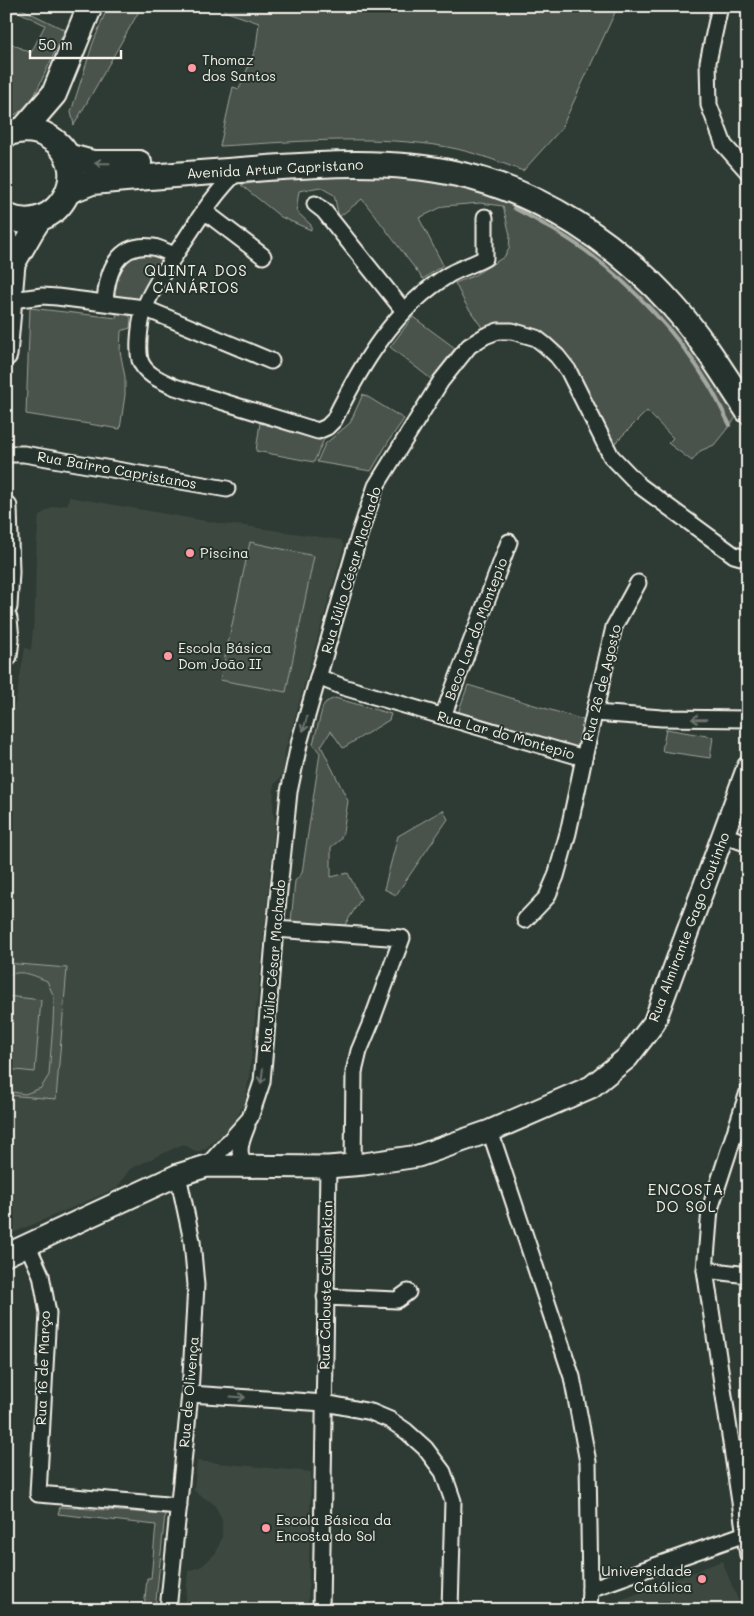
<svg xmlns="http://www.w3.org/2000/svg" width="754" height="1616" font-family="Mali,sans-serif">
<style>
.built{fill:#3c4841}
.green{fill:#48524c;stroke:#9ea29a}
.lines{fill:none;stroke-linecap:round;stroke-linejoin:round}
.stream{stroke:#a4a8a0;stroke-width:4}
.street-casing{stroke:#f4f1e8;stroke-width:19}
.secondary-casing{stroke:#f4f1e8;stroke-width:25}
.primary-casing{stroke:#f4f1e8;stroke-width:28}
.street{stroke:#26332d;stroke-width:15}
.secondary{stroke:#26332d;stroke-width:21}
.primary{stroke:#26332d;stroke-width:24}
.oneway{stroke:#6e766e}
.poi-dot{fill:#ff9aa2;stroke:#26332d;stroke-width:2}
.labels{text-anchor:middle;stroke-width:4;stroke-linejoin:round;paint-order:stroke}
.poi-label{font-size:14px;fill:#f4f1e8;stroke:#26332d;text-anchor:start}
.street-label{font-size:14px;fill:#f4f1e8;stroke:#26332d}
.neighbourhood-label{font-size:15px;letter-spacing:1px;fill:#f4f1e8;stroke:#26332d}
</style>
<rect width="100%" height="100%" fill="#2e3b34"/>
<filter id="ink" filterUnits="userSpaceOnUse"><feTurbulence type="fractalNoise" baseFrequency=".02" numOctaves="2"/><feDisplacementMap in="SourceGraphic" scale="10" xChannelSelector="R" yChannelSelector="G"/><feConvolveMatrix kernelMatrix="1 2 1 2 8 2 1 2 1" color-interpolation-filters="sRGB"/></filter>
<g filter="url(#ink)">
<g class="built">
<polygon points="69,497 223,524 245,526 341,540 344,546 285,751 283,774 274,785 273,811 275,823 250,1070 245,1101 234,1123 206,1148 197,1152 183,1144 130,1169 117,1188 6,1236 6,733 16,700 25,648 31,650 35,607 36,554 39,516 52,507 67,505"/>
<polygon points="197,1461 311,1472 308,1610 185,1610 188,1571 202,1566 216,1553 222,1537 222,1519 214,1504 198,1494 194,1490"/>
<polygon points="722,1561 742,1610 600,1610 600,1608"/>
</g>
<g class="green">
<polygon points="7,6 16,6 65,30 31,103 15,115 6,110 6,41 31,53 45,25"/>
<polygon points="108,6 142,6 74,125 71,112 93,43"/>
<path d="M 225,6 L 618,6 L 561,129 L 523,171 C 495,160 466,149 435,145 C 364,135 292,142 220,146 L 233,87 L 239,89 L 256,48 L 259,23 L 224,11 Z"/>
<path d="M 366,172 L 415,174 L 515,199 L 606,255 L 665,310 L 739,414 L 714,445 L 700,451 L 692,461 L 668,443 L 673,438 L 647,411 L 613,445 L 544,337 C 522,321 508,321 483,329 L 465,303 L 455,283 L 473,276 L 504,257 L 509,249 L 510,235 L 503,206 L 480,203 L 444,206 L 419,218 L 443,265 L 423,279 C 402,252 383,225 362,199 L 339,217 L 334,195 L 320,187 L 299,191 L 296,211 L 311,225 L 311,230 L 281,217 L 241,185 L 277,179 Z"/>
<path d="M 150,253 L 167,260 L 143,302 L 112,297 C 113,280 118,263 134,255 C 138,253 145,254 150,253 Z"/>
<polygon points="30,308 117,318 115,311 127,313 131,318 130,328 121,331 120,351 125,377 125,395 120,429 26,414"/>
<polygon points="413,317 455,348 431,379 390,347"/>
<polygon points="363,394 404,419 390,439 371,471 317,462 325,444 350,423"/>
<polygon points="260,423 324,439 314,462 256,451"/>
<polygon points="250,542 314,556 286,692 220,680"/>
<polygon points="468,685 587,721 579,749 461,717 459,710"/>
<polygon points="335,698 391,714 389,720 343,748 331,731 321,746 348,801 343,832 340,840 331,847 331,877 348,873 361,899 343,928 294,924 291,922 295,881 302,873 320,753 313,744 323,706 326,702"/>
<polygon points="666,729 713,737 710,758 662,751"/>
<polygon points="443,810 448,819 396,895 384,889 398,836"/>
<path d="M 6,963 L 67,968 L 56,1099 L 6,1095 L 6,1091 L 25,1094 L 41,1088 L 49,1075 L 53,1023 L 54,997 L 47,981 C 35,976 18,967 6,978 Z"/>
<polygon points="7,996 41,1000 35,1072 6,1069"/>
<polygon points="60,1507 165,1514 155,1610 144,1610 147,1578 151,1578 156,1525 58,1514"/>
</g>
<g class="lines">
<path class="stream" d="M 514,208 C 539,221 564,235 586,251 C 634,287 678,334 709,385 C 717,398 723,412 730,425"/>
<defs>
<g id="street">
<polyline points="720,6 708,62 709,105 724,145 748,172"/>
<path d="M 239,170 C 213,194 195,225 175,255 C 164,272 152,288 145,307 C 140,319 137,347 140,360 C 145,375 162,381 175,387 L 318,431 L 327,427 L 334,420 C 361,365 395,307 450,274 C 461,268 474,264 485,258 L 485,217"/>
<polyline points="315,204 324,211 404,311"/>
<polyline points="204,211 263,256"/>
<polyline points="12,300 42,296 57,297 144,308 271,361"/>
<path d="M 105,302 C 107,272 117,242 153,247 C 160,248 168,253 175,255"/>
<polyline points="6,454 24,454 227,489"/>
<polyline points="318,677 343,687 584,758 568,833 556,876 547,897 525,920"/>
<polyline points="595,713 662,718 748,719"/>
<polyline points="443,716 509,542"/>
<polyline points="584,758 614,627 638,583"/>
<polyline points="724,835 748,844"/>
<polyline points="275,929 402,938 372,1020 359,1051 354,1072 353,1165"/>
<polyline points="748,1092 710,1209 705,1270 748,1555"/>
<polyline points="490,1131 572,1377 588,1462 590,1589 589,1610"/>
<polyline points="207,1166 250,1118 262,1082 275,929 289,792 300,740 359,536 376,486 441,381 469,346 485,336 498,331 512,331 536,338 545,345 557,356 568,370 611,456 640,486 734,555 748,559"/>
<path d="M 245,1166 C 236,1151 241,1142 247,1126"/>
<polyline points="28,1246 41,1275 48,1313 38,1494 179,1506"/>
<polyline points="705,1270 748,1275"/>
<polyline points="325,1297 397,1300 408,1292"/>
<polyline points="190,1394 325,1403 371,1412 390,1420 406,1431 425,1448 443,1472 453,1501 450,1610"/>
<polyline points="732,1449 748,1449"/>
<polyline points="590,1589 745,1534"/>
<polyline points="168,1610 190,1394 196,1285 192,1241 178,1175"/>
<polyline points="321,1610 328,1167"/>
</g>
<g id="secondary">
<polyline points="6,237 14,264 6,355"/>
<polyline points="14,264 33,231 42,217"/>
<polyline points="6,507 8,572 6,607"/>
<polyline points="6,619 8,639 6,656"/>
<polyline points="6,1255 178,1175 207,1166 328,1167 364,1164 418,1156 490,1131 591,1087 627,1058 654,1023 748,767"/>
</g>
<g id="primary">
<polyline points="23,130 54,94 90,6"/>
<path d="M 6,134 C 20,129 34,128 47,136 C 99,164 59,240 6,216"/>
<polyline points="67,156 93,163 139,163"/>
<path d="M 69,191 L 92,182 C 146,177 200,173 254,169 C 321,164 391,159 458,174 C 541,192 617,243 673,306 C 702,338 724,375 748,411"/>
</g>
</defs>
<use href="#street" class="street-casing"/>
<use href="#secondary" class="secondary-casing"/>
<use href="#primary" class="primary-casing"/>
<use href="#street" class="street"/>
<use href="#secondary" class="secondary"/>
<use href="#primary" class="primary"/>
</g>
<defs><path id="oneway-shaft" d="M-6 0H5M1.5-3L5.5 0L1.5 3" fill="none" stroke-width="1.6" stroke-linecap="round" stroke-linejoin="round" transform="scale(1.25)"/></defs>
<g class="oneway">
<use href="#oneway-shaft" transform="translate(102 163) rotate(-179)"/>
<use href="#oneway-shaft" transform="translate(699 719) rotate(-179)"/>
<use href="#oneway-shaft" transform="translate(305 724) rotate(106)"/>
<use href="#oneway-shaft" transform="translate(262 1076) rotate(97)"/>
<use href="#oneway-shaft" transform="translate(238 1397) rotate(4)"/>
</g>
</g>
<g class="poi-dot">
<circle cx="192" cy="68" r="5"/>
<circle cx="190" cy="553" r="5"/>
<circle cx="168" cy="656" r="5"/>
<circle cx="266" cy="1528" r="5"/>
<circle cx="702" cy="1579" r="5"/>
</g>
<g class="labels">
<g class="poi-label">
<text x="202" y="65">Thomaz<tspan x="202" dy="16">dos Santos</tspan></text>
<text x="200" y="558">Piscina</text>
<text x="178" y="653">Escola Básica<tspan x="178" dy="16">Dom João II</tspan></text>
<text x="276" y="1525">Escola Básica da<tspan x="276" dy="16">Encosta do Sol</tspan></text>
<text x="692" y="1576" text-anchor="end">Universidade<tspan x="692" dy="16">Católica</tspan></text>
</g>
<g class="street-label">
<text transform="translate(275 169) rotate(-3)" y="5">Avenida Artur Capristano</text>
<text transform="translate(117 470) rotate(10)" y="5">Rua Bairro Capristanos</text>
<text transform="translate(351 570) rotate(-73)" y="5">Rua Júlio César Machado</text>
<text transform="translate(476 629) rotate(-69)" y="5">Beco Lar do Montepio</text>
<text transform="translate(602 683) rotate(-76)" y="5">Rua 26 de Agosto</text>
<text transform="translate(506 735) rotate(16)" y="5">Rua Lar do Montepio</text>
<text transform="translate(689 927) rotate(-69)" y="5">Rua Almirante Gago Coutinho</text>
<text transform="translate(273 966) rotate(-85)" y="5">Rua Júlio César Machado</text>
<text transform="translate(326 1285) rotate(-89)" y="5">Rua Calouste Gulbenkian</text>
<text transform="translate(43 1368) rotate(-88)" y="5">Rua 16 de Março</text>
<text transform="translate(189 1392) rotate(-85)" y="5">Rua de Olivença</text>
</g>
<g class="neighbourhood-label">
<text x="196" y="276">QUINTA DOS<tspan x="196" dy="17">CANÁRIOS</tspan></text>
<text x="686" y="1195">ENCOSTA<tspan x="686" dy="17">DO SOL</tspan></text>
</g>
</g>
<rect width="754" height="1616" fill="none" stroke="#26332d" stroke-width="25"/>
<rect x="12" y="12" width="729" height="1591" fill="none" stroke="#f4f1e8" stroke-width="2" filter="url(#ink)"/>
<path d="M30 50v8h91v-8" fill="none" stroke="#f4f1e8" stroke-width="2.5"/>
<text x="38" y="50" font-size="15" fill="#f4f1e8" stroke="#26332d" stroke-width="4" paint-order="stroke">50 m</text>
</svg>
